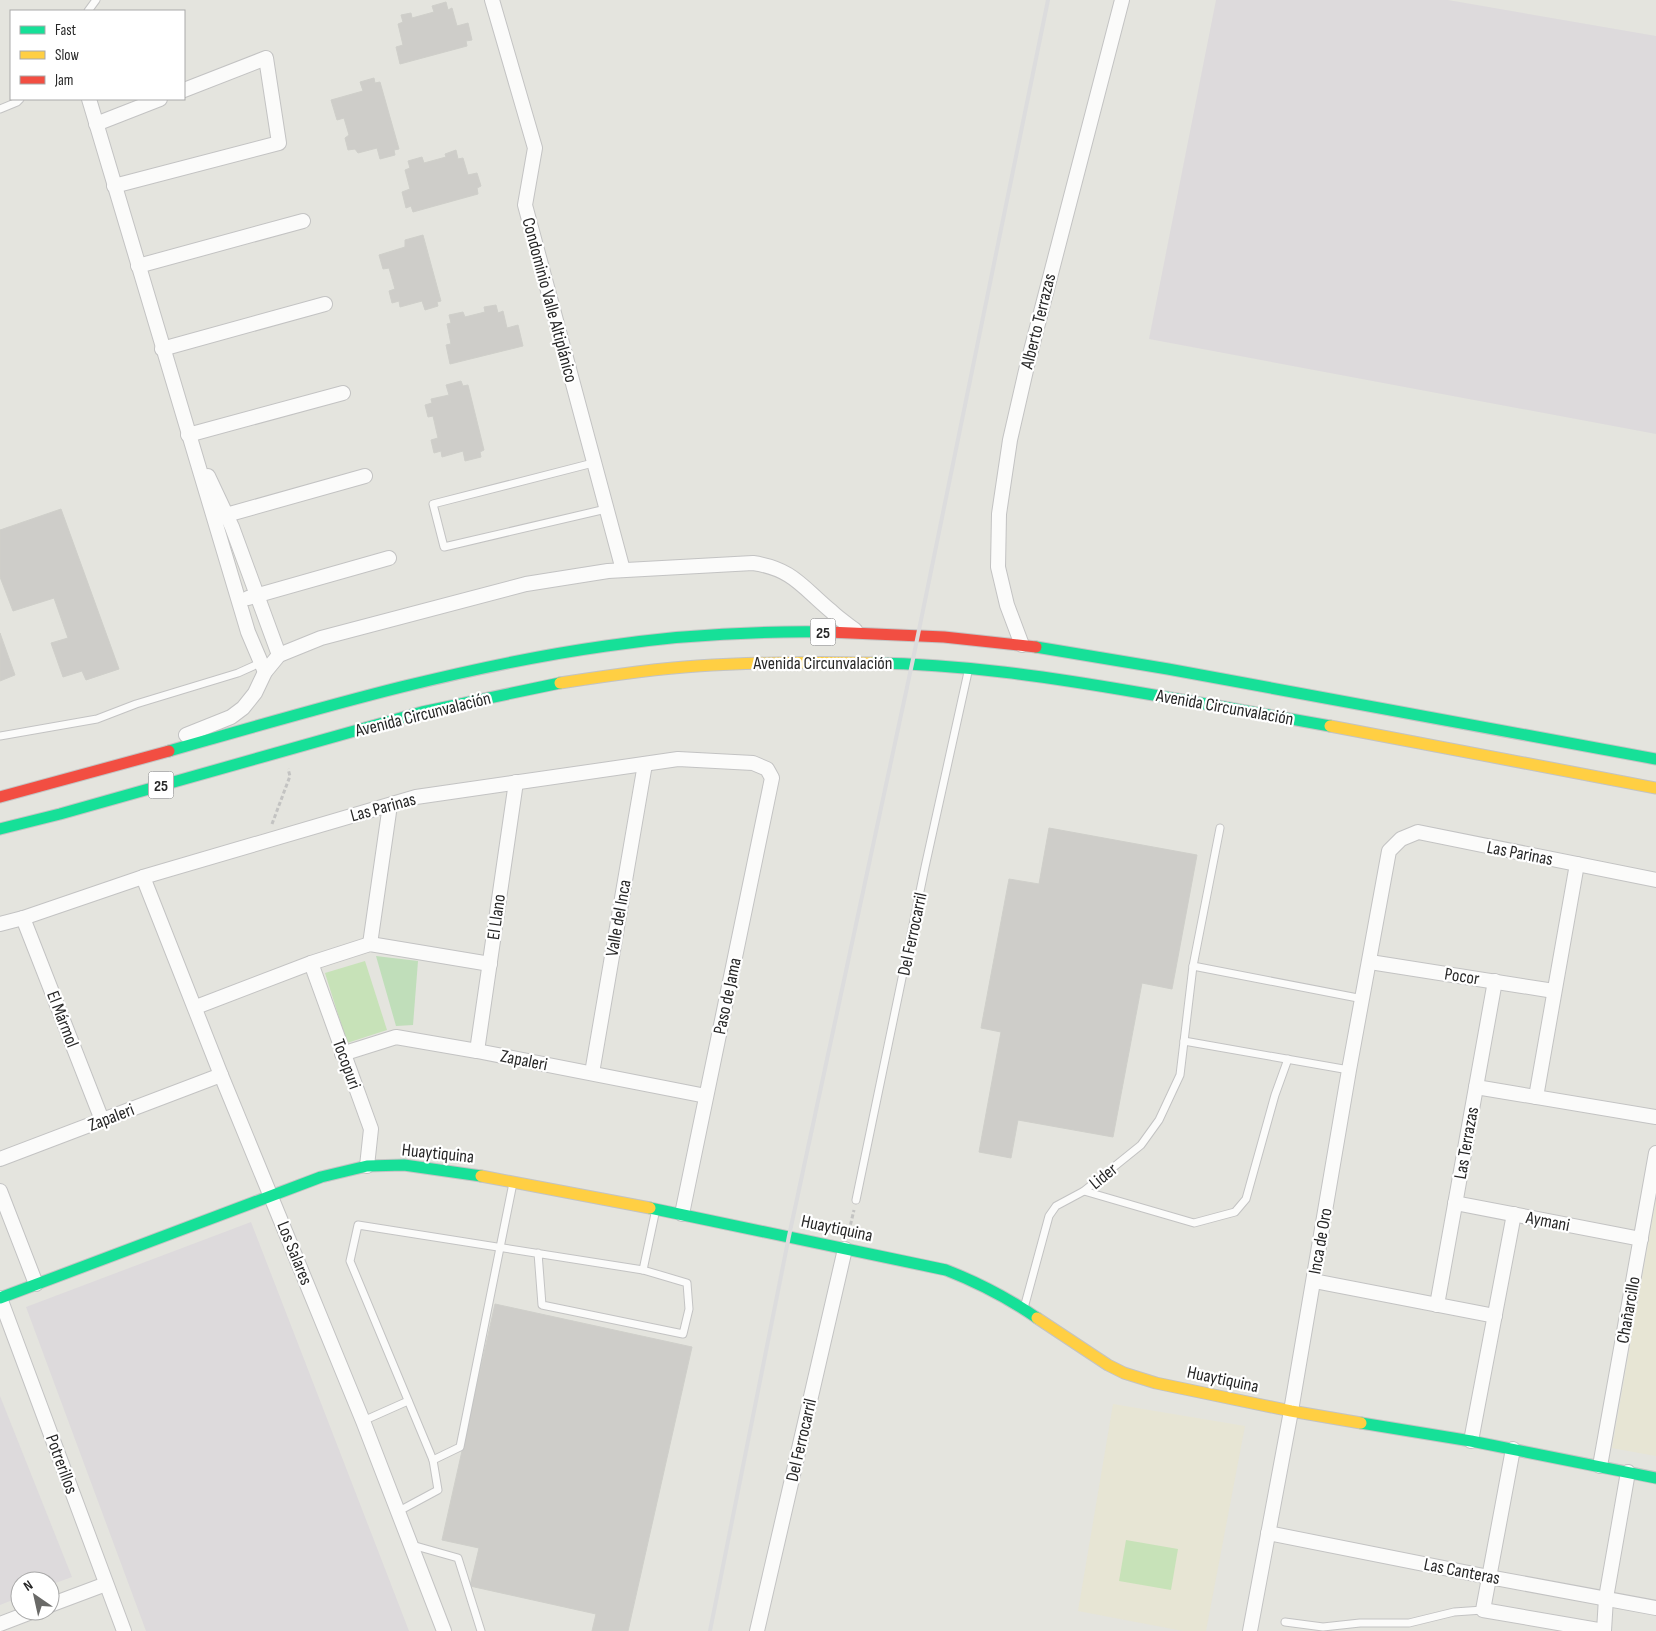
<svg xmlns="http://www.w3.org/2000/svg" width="1656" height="1631" font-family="'Sofia Sans Condensed',sans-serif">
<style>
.industrial{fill:#dddadc}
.education{fill:#e7e5d4}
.green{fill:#c0deba}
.pitch{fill:#c7e2b8}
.building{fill:#cecdc9;stroke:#cfcfca}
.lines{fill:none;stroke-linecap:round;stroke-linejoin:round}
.lane-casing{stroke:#c3c3c3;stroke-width:9}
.street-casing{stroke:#c3c3c3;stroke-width:16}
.fast-casing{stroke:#c3c3c3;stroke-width:13}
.slow-casing{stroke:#c3c3c3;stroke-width:13}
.jam-casing{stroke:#c3c3c3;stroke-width:13}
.path{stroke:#c3c3c2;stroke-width:3;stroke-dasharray:4 2.5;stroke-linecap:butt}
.lane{stroke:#fbfbfa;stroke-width:7}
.street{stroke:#fbfbfa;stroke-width:14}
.fast{stroke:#16e098;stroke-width:11}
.slow{stroke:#ffcf43;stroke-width:11}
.jam{stroke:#f24e42;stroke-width:11}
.rail{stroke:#dcdcdd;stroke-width:4}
.labels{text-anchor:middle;stroke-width:4.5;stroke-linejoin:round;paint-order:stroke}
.shield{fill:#fff;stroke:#686868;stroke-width:1}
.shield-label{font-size:16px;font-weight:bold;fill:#272727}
.street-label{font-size:18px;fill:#272727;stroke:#fff}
</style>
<rect width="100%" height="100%" fill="#e4e4de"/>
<g class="industrial">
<polygon points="1216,0 1448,0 1656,36 1656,434 1149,339"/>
<polygon points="251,1222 377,1548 409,1631 146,1631 26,1307"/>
<polygon points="0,1396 72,1577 50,1585 50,1581 20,1581 20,1597 0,1605"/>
</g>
<g class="education">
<polygon points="1656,1199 1656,1456 1612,1448"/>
<polygon points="1113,1404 1245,1426 1206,1631 1183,1631 1078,1611"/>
</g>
<polygon class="green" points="376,956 418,961 413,1025 396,1026"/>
<g class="pitch">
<polygon points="365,961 387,1030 347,1043 325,973"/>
<polygon points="1126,1540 1178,1549 1171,1590 1119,1581"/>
</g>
<g class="building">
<polygon points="446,2 448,10 452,8 457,26 468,23 472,40 466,41 467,46 400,64 396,47 403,45 398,24 403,22 401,15 411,13 412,18 434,12 432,6"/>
<polygon points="374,78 375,83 380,82 399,149 394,150 395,155 380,159 377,148 358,153 355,149 348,150 345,138 349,135 344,118 337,120 331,100 363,91 360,82"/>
<polygon points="456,150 458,159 463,158 468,175 477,173 481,186 477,188 478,194 413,212 411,206 406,208 402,192 410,189 405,170 410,168 408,161 422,157 424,163 446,157 445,154"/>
<polygon points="423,235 441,301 437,302 438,306 425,310 422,301 400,307 399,301 392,303 389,291 395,289 389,268 383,269 379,255 405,247 405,240"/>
<polygon points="496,305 498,313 503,311 507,328 518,325 523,346 450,364 446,345 451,344 447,324 451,323 449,315 463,312 465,317 485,312 484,307"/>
<polygon points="461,381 463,386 468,385 484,450 480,452 481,457 465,461 463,451 442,457 441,451 434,453 431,440 438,438 433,416 428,417 425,405 432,403 431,399 449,395 446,385"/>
<polygon points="61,509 119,669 86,680 82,671 63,677 51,643 68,638 54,598 13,611 0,577 0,530"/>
<polygon points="0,633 15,675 0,681"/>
<polygon points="1049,828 1197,855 1172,989 1142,983 1113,1137 1018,1120 1011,1158 979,1152 1001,1032 981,1028 1009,879 1039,884"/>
<polygon points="495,1304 692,1347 628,1631 592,1631 596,1614 470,1586 479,1548 442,1540"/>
</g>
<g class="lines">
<defs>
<g id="lane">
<polyline points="88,11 96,0"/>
<polyline points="0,109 17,102 20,99"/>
<polyline points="593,463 433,504 444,547 606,509"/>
<polyline points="0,736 97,719 136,704 238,673 260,663"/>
<polyline points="1193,966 1363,999"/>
<polyline points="1184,1041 1349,1070"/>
<polyline points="1084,1191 1194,1223 1235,1212 1246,1199 1275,1095 1288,1059"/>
<polyline points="856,1200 925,867 968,672"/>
<polyline points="643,1270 656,1209"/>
<polyline points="1024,1308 1049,1216 1056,1206 1084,1191 1141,1145 1159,1120 1180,1075 1193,966 1220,828"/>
<polyline points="363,1421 408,1401"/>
<polyline points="433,1460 460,1447 513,1183"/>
<polyline points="399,1511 438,1490 433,1460 350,1261 358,1225 643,1270 687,1283 689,1309 683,1334 542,1305 538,1253"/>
<polyline points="412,1545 458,1558 481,1631"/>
<polyline points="1285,1622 1323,1627 1360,1623 1409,1623 1454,1612 1483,1610"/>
</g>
<g id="street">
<polyline points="492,0 535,148 525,205 623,570"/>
<polyline points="89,99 248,632 265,672"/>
<polyline points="96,124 160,99"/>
<polyline points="114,186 279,143 266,58 184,90"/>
<polyline points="138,266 303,221"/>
<polyline points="162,349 325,304"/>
<polyline points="188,435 343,393"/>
<polyline points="208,476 232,527 279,655"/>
<polyline points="219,517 365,476"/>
<polyline points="248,598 389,558"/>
<polyline points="1022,645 1007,605 998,567 999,514 1010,440 1027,366 1122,0"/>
<path d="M 186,735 L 231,717 L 243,708 L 255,693 L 265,672 L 279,655 L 321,638 L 526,584 L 608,571 L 753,563 C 793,569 802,587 831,611 C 838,618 847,624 855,630"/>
<polyline points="143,877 221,1075 363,1421 444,1631"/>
<polyline points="23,918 102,1120"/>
<polyline points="0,924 23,918 143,877 416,797 678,759 753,763 767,769 772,778 682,1214"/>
<polyline points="370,944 390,805"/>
<polyline points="1370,962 1554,991"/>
<polyline points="311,963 371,1129 367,1166"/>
<polyline points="196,1007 311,963 370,944 490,964"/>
<polyline points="477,1051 516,782"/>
<polyline points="342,1054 396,1037 477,1051 706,1096"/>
<polyline points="592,1073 645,764"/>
<polyline points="1476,1087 1656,1117"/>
<polyline points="1536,1097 1577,864"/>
<polyline points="0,1159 221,1075"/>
<polyline points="0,1191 36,1284"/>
<polyline points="1455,1203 1641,1239"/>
<polyline points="1314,1281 1495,1316"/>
<polyline points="0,1298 124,1631"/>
<polyline points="1437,1305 1495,981"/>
<polyline points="1471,1441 1514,1214"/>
<polyline points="1513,1449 1483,1610 1604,1631"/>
<polyline points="1600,1466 1656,1153"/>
<polyline points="1268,1533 1489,1577 1656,1608"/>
<polyline points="50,1605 106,1584"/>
<polyline points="0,1624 34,1611"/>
<polyline points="757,1631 845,1249"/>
<polyline points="1250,1631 1291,1411 1349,1070 1389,851 1401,839 1418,832 1656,880"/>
<polyline points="1604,1631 1606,1598 1628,1472"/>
</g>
<g id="fast">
<polyline points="1036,647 1168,669 1656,759"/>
<path d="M 873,663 C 961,664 1049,677 1136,692 C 1201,703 1265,714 1330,726"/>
<path d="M 169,751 C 313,710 457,667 606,646 C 679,635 754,631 828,632"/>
<polyline points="0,829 60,814 422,712 560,683"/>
<path d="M 650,1208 L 946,1270 C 979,1283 1008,1298 1037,1318"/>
<polyline points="0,1298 321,1177 367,1166 404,1165 481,1176"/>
<polyline points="1361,1423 1471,1441 1656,1478"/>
</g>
<g id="slow">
<path d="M 560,683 C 605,676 651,669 697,666 C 755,662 814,662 873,663"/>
<polyline points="1330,726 1656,788"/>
<polyline points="481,1176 650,1208"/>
<polyline points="1037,1318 1108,1365 1124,1373 1156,1383 1291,1411 1361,1423"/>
</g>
<g id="jam">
<polyline points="828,632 944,637 1036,647"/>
<polyline points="0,797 169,751"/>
</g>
</defs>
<use href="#lane" class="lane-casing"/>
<use href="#street" class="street-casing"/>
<use href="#fast" class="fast-casing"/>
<use href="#slow" class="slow-casing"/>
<use href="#jam" class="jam-casing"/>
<g class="path">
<polyline points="272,824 290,776 288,769"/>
<polyline points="849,1231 854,1210"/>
</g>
<use href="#lane" class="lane"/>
<use href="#street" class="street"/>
<use href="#fast" class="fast"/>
<use href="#slow" class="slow"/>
<use href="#jam" class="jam"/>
<polyline class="rail" points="710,1631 789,1236 912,664 1048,0"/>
</g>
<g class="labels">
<g class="shield">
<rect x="810.5" y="618.5" width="25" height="27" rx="4"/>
<rect x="148.5" y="771.5" width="25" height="27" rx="4"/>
</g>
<g class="shield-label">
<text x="823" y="638">25</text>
<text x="161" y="791">25</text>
</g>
<g class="street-label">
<text transform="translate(550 300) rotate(75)" y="6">Condominio Valle Altiplánico</text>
<text transform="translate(1038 321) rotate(-76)" y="6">Alberto Terrazas</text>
<text x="823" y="669">Avenida Circunvalación</text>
<text transform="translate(1225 707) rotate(10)" y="6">Avenida Circunvalación</text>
<text transform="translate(423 714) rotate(-14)" y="6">Avenida Circunvalación</text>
<text transform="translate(383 807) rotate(-15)" y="6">Las Parinas</text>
<text transform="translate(1520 853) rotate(11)" y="6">Las Parinas</text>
<text transform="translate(496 917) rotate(-82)" y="6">El Llano</text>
<text transform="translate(618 918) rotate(-80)" y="6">Valle del Inca</text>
<text transform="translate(912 934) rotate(-78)" y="6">Del Ferrocarril</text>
<text transform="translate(1462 976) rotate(9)" y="6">Pocor</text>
<text transform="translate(727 996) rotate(-78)" y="6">Paso de Jama</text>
<text transform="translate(63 1019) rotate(69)" y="6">El Mármol</text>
<text transform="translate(524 1060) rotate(11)" y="6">Zapaleri</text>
<text transform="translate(347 1064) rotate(70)" y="6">Tocopuri</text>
<text transform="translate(111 1117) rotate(-21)" y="6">Zapaleri</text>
<text transform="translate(1466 1143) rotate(-80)" y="6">Las Terrazas</text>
<text transform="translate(438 1153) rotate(6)" y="6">Huaytiquina</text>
<text transform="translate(1103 1176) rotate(-39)" y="6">Lider</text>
<text transform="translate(1548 1221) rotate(11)" y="6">Aymani</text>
<text transform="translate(837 1228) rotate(12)" y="6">Huaytiquina</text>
<text transform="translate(1320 1241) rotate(-80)" y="6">Inca de Oro</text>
<text transform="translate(295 1253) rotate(68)" y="6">Los Salares</text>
<text transform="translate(1628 1310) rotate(-80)" y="6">Chañarcillo</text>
<text transform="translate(1223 1379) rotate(12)" y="6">Huaytiquina</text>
<text transform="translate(801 1440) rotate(-77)" y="6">Del Ferrocarril</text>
<text transform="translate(62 1464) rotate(70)" y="6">Potrerillos</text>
<text transform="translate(1462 1571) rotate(11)" y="6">Las Canteras</text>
</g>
</g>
<rect x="10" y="10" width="175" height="90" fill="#ffffff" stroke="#a9a9a9"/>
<rect x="20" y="26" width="25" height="8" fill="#16e098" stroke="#a9a9a9"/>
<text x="55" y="35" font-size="15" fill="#272727">Fast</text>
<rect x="20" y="51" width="25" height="8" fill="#ffcf43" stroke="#a9a9a9"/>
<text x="55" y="60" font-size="15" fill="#272727">Slow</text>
<rect x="20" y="76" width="25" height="8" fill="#f24e42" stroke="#a9a9a9"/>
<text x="55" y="85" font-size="15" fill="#272727">Jam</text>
<g transform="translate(35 1596) rotate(326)"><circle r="24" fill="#ffffff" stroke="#a9a9a9"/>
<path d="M0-4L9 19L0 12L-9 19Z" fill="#696967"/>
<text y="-8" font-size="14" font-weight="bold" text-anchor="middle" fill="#272727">N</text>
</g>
</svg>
